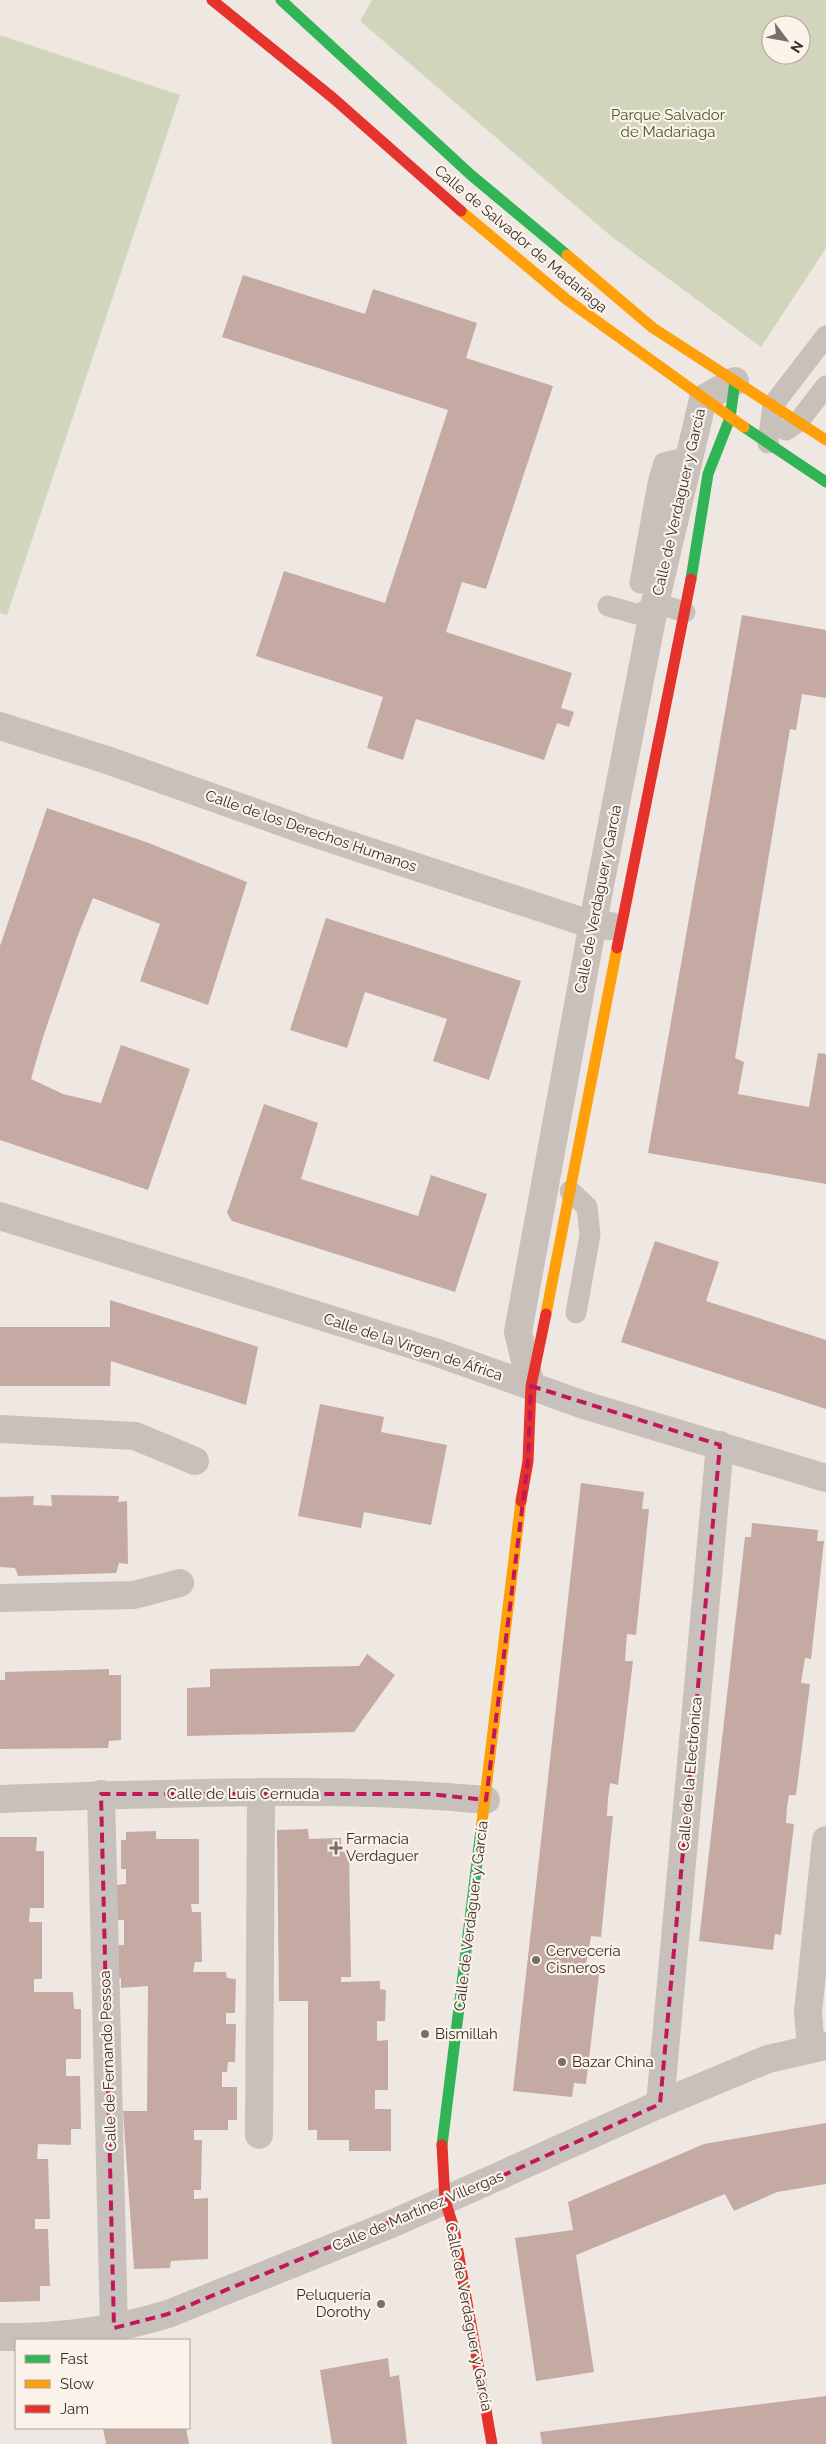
<svg xmlns="http://www.w3.org/2000/svg" width="826" height="2444" font-family="Raleway,sans-serif">
<style>
.green{fill:#d1d5bb;fill-rule:evenodd}
.building{fill:#c4aaa2}
.lines{fill:none;stroke-linecap:round;stroke-linejoin:round}
.lane{stroke:#c8c0bb;stroke-width:21}
.street{stroke:#c8c0bb;stroke-width:28}
.fast{stroke:#30b455;stroke-width:11}
.slow{stroke:#ff9f0a;stroke-width:11}
.jam{stroke:#e5322d;stroke-width:11}
.marked{fill:none;stroke:#c2185b;stroke-width:4;stroke-dasharray:10 6;stroke-linejoin:round}
.poi-dot{fill:#796e69;stroke:#fbf2ea;stroke-width:2}
.labels{text-anchor:middle;stroke-width:4.5;stroke-linejoin:round;paint-order:stroke}
.park-label{font-size:15px;fill:#4b5a2a;stroke:#fbf2ea}
.street-label{font-size:15px;fill:#3a2d28;stroke:#fbf2ea}
.poi-label{font-size:15px;fill:#3a2d28;stroke:#fbf2ea;text-anchor:start}
</style>
<rect width="100%" height="100%" fill="#efe8e2"/>
<g class="green">
<path d="M 372,0 L 826,0 L 826,248 L 761,347 L 612,237 L 360,21 ZM 771,25 L 801,25 L 801,55 L 771,55 Z"/>
<polygon points="0,35 180,95 7,615 0,613"/>
</g>
<g class="building">
<polygon points="243,275 365,314 373,289 477,323 466,358 553,386 486,589 462,582 446,632 572,673 561,708 574,712 569,727 557,723 544,760 416,719 403,760 367,748 383,697 256,656 284,571 385,603 448,410 222,337"/>
<polygon points="742,615 826,630 826,698 802,694 796,730 790,729 735,1058 744,1062 738,1094 809,1107 818,1053 826,1054 826,1184 648,1153"/>
<polygon points="47,808 146,842 247,882 208,1005 140,981 160,924 93,898 78,935 43,1037 31,1079 63,1094 101,1103 121,1045 190,1069 148,1190 0,1140 0,946"/>
<polygon points="326,918 521,981 489,1080 433,1061 447,1019 365,992 347,1048 290,1030"/>
<polygon points="264,1104 318,1123 301,1179 418,1216 431,1175 487,1194 455,1292 232,1221 227,1213"/>
<polygon points="655,1241 719,1262 706,1301 826,1340 826,1409 621,1342"/>
<polygon points="110,1300 258,1347 246,1405 111,1361 110,1386 0,1386 0,1327 110,1327"/>
<polygon points="320,1404 384,1417 381,1432 447,1445 431,1525 364,1512 361,1528 298,1516"/>
<polygon points="581,1483 644,1492 642,1509 649,1509 636,1635 627,1634 625,1661 633,1661 618,1785 610,1783 608,1799 607,1816 613,1816 601,1937 591,1936 586,1965 600,1966 586,2084 574,2083 572,2097 513,2091"/>
<polygon points="51,1495 119,1496 118,1502 127,1501 128,1564 119,1563 116,1573 18,1576 15,1568 0,1567 0,1497 34,1496 33,1505 52,1506"/>
<polygon points="752,1523 818,1530 817,1541 824,1541 811,1659 805,1658 801,1683 810,1684 796,1795 789,1795 787,1807 786,1823 794,1824 781,1935 775,1934 773,1950 699,1941 745,1537 751,1537"/>
<polygon points="367,1654 395,1675 354,1732 187,1736 187,1688 210,1687 210,1669 359,1666"/>
<polygon points="109,1669 109,1675 121,1675 121,1740 109,1741 108,1748 0,1749 0,1680 5,1680 5,1672"/>
<polygon points="308,1829 309,1839 341,1838 341,1849 349,1849 351,1977 341,1977 341,1982 380,1981 380,1989 386,1990 385,2021 377,2021 377,2041 388,2040 388,2090 375,2090 375,2109 391,2109 391,2151 349,2151 349,2140 317,2140 317,2130 308,2130 308,2001 279,2001 277,1830"/>
<polygon points="156,1831 156,1839 199,1839 199,1904 191,1904 192,1912 201,1912 202,1962 195,1962 193,1972 226,1972 227,1978 236,1979 235,2013 226,2013 226,2024 236,2024 235,2062 228,2062 227,2072 222,2072 222,2087 237,2087 237,2120 228,2120 228,2130 194,2130 194,2140 202,2140 201,2190 194,2190 194,2199 208,2198 208,2259 171,2261 170,2268 134,2269 123,2111 147,2111 148,1986 121,1988 121,1978 118,1978 118,1945 124,1945 124,1920 117,1920 117,1885 126,1884 126,1869 121,1869 121,1840 126,1840 126,1832"/>
<polygon points="0,1837 37,1837 36,1851 44,1851 44,1908 30,1908 29,1922 42,1922 42,1979 34,1979 34,1992 73,1992 74,2009 81,2009 81,2059 66,2059 66,2076 80,2076 81,2129 71,2129 71,2145 38,2144 37,2159 48,2159 50,2219 35,2219 35,2229 48,2229 50,2286 40,2286 40,2301 0,2302"/>
<polygon points="826,2123 826,2184 777,2192 734,2211 725,2194 576,2255 594,2372 536,2381 515,2238 573,2230 568,2202 704,2144"/>
<polygon points="388,2358 390,2377 399,2375 407,2444 332,2444 320,2370"/>
<polygon points="826,2396 826,2444 542,2444 540,2432"/>
<polygon points="103,2428 186,2428 189,2444 106,2444"/>
</g>
<g class="lines">
<g class="lane">
<polyline points="786,430 799,421 826,386"/>
<polyline points="768,443 773,405 826,336"/>
<polyline points="640,583 658,483 664,463 689,457"/>
<polyline points="608,606 640,615 655,603 685,612"/>
<polyline points="570,1191 587,1207 590,1235 576,1313"/>
</g>
<g class="street">
<polyline points="0,726 107,760 307,831 593,925 611,926"/>
<polyline points="0,1216 435,1352 584,1405 826,1478"/>
<polyline points="531,1386 518,1332 597,901 655,603 703,399 735,381"/>
<polyline points="0,1429 135,1436 195,1461"/>
<polyline points="0,1598 134,1595 180,1583"/>
<polyline points="101,1794 114,2328"/>
<path d="M 0,1799 C 67,1796 134,1795 201,1793 C 296,1791 391,1791 486,1800"/>
<polyline points="811,2048 808,2012 826,1840"/>
<polyline points="660,2104 720,1445"/>
<polyline points="259,2135 261,1792"/>
<path d="M 0,2337 C 58,2338 112,2331 168,2314 L 396,2222 L 660,2104 L 768,2059 L 826,2046"/>
</g>
<g class="fast">
<polyline points="281,0 471,175 567,255"/>
<polyline points="744,427 826,482"/>
<polyline points="691,579 708,474 730,418 735,381"/>
<polyline points="442,2145 481,1830"/>
</g>
<g class="slow">
<polyline points="461,211 566,299 744,427"/>
<polyline points="567,255 653,328 826,440"/>
<polyline points="546,1314 617,948"/>
<polyline points="481,1830 521,1501"/>
</g>
<g class="jam">
<polyline points="212,0 333,98 461,211"/>
<polyline points="617,948 691,579"/>
<polyline points="521,1501 528,1461 531,1386 546,1314"/>
<polyline points="442,2145 445,2200 454,2229 492,2444"/>
</g>
</g>
<path class="marked" d="M 531,1386 L 720,1445 L 660,2104 L 506,2174 L 168,2314 L 114,2328 L 101,1794 L 430,1794 L 486,1800 L 528,1461 Z"/>
<g class="poi-dot">
<path d="M333.5 1840.5h5v5h5v5h-5v5h-5v-5h-5v-5h5z"/>
<circle cx="536" cy="1960" r="5"/>
<circle cx="425" cy="2034" r="5"/>
<circle cx="562" cy="2062" r="5"/>
<circle cx="381" cy="2304" r="5"/>
</g>
<g class="labels">
<g class="park-label">
<text x="668" y="120">Parque Salvador<tspan x="668" dy="17">de Madariaga</tspan></text>
</g>
<g class="street-label">
<text transform="translate(521 239) rotate(40)" y="5">Calle de Salvador de Madariaga</text>
<text transform="translate(679 502) rotate(-77)" y="5">Calle de Verdaguer y García</text>
<text transform="translate(311 831) rotate(19)" y="5">Calle de los Derechos Humanos</text>
<text transform="translate(598 899) rotate(-79)" y="5">Calle de Verdaguer y García</text>
<text transform="translate(413 1347) rotate(18)" y="5">Calle de la Virgen de África</text>
<text transform="translate(690 1774) rotate(-85)" y="5">Calle de la Electrónica</text>
<text x="243" y="1799">Calle de Luis Cernuda</text>
<text transform="translate(471 1916) rotate(-83)" y="5">Calle de Verdaguer y García</text>
<text transform="translate(108 2061) rotate(-92)" y="5">Calle de Fernando Pessoa</text>
<text transform="translate(418 2211) rotate(-23)" y="5">Calle de Martínez Villergas</text>
<text transform="translate(469 2317) rotate(79)" y="5">Calle de Verdaguer y García</text>
</g>
<g class="poi-label">
<text x="346" y="1844">Farmacia<tspan x="346" dy="17">Verdaguer</tspan></text>
<text x="546" y="1956">Cervecería<tspan x="546" dy="17">Cisneros</tspan></text>
<text x="435" y="2039">Bismillah</text>
<text x="572" y="2067">Bazar China</text>
<text x="371" y="2300" text-anchor="end">Peluquería<tspan x="371" dy="17">Dorothy</tspan></text>
</g>
</g>
<rect x="15" y="2339" width="175" height="90" fill="#fbf2ea" stroke="#aea39c"/>
<rect x="25" y="2355" width="25" height="8" fill="#30b455" stroke="#aea39c"/>
<text x="60" y="2364" font-size="15" fill="#3a2d28">Fast</text>
<rect x="25" y="2380" width="25" height="8" fill="#ff9f0a" stroke="#aea39c"/>
<text x="60" y="2389" font-size="15" fill="#3a2d28">Slow</text>
<rect x="25" y="2405" width="25" height="8" fill="#e5322d" stroke="#aea39c"/>
<text x="60" y="2414" font-size="15" fill="#3a2d28">Jam</text>
<g transform="translate(786 40) rotate(122)"><circle r="24" fill="#fbf2ea" stroke="#aea39c"/>
<path d="M0-4L9 19L0 12L-9 19Z" fill="#796e69"/>
<text y="-8" font-size="14" font-weight="bold" text-anchor="middle" fill="#3a2d28">N</text>
</g>
</svg>
